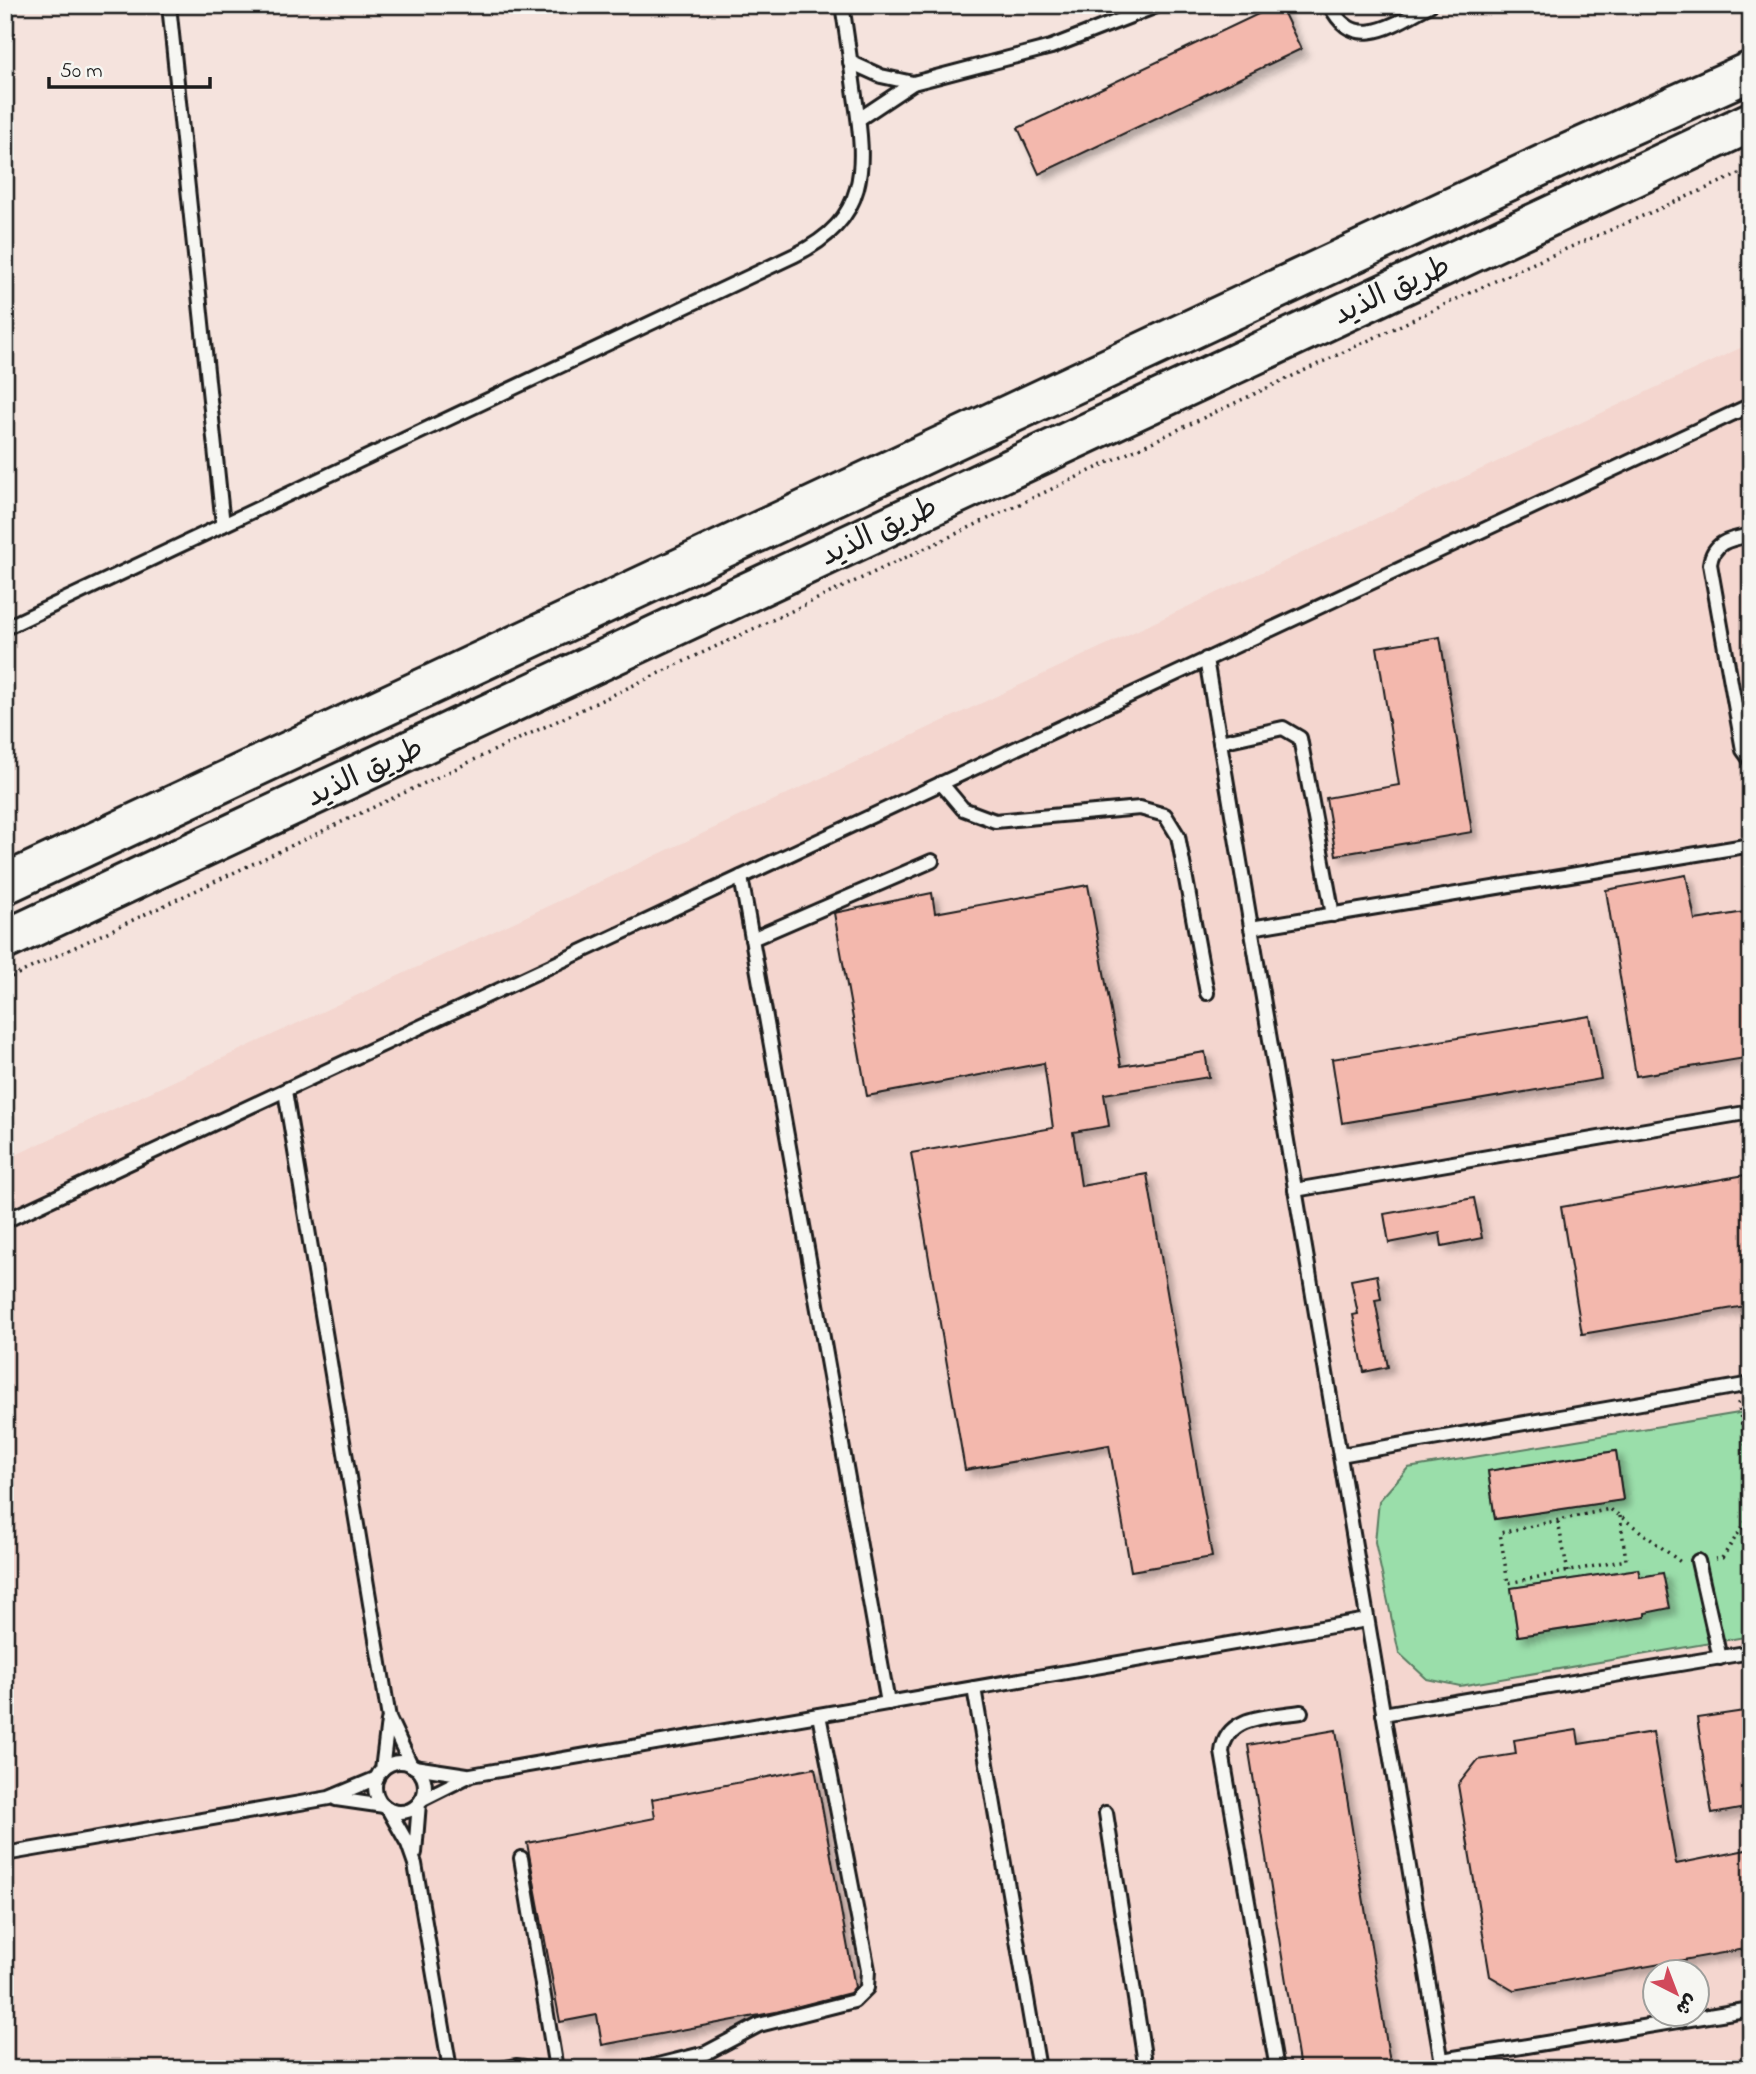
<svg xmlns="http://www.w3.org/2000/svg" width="1756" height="2074" font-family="'Indie Flower','Playpen Sans Arabic',sans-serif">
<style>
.built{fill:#f4d6cf;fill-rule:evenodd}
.green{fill:#9adeaa;stroke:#5b7d63;stroke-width:2;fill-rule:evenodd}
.building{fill:#f3b8ad;stroke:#1c1c1c;stroke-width:2;filter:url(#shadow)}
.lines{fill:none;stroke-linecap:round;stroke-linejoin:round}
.lane-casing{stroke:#1c1c1c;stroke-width:18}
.highway-casing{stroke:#1c1c1c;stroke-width:44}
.path{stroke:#1c1c1c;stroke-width:3.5;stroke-dasharray:2 5;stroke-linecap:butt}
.lane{stroke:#f6f6f2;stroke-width:12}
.highway{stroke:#f6f6f2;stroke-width:38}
.labels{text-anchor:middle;stroke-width:5;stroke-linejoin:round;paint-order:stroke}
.street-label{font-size:30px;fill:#1c1c1c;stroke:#f6f6f2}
</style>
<defs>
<filter id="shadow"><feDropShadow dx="6" dy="6" stdDeviation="3.5" flood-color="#0004"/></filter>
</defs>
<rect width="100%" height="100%" fill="#f5e3dd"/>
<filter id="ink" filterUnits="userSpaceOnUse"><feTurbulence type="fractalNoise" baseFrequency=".0143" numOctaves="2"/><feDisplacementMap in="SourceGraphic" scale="14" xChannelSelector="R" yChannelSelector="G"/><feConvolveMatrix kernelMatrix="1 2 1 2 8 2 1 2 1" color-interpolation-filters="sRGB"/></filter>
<g filter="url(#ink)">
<path class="built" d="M 1751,343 L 1751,2069 L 5,2069 L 5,1160 ZM 1654,1972 L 1696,1972 L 1696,2014 L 1654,2014 Z"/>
<path class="green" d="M 1751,1411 L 1751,1636 L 1460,1686 L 1427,1679 L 1399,1653 L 1375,1542 L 1379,1501 L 1408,1468 ZM 1616,1451 L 1623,1500 L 1495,1519 L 1488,1471 ZM 1638,1569 L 1645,1617 L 1518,1636 L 1511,1588 Z"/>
<g class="building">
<polygon points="1277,5 1280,5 1301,49 1039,174 1018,128"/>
<polygon points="1440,637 1472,832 1336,855 1326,798 1399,785 1377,647"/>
<polygon points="1686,875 1695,920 1751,911 1751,1057 1636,1076 1606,890"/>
<polygon points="1088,885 1121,1066 1205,1052 1209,1077 1104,1094 1109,1126 1073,1132 1081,1186 1147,1174 1212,1557 1131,1571 1109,1445 965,1470 911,1153 1053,1128 1044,1063 867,1096 834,913 932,893 935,913"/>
<polygon points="1590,1016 1601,1079 1342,1123 1332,1059"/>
<polygon points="1751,1174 1751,1305 1582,1334 1561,1207"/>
<polygon points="1474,1198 1482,1238 1442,1246 1440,1233 1389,1243 1384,1214"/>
<polygon points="1377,1275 1381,1299 1375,1300 1388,1367 1364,1372 1353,1315 1358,1314 1351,1280"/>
<polygon points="1616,1451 1623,1500 1495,1519 1488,1471"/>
<polygon points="1638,1569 1640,1577 1663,1573 1670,1608 1645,1613 1645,1617 1518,1636 1511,1588"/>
<polygon points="1751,1710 1751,1807 1712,1814 1697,1718"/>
<polygon points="1336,1730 1391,2069 1300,2069 1248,1745"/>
<polygon points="1577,1730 1579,1744 1653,1732 1676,1864 1751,1849 1751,1948 1514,1990 1490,1976 1458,1785 1478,1760 1516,1754 1514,1740"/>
<polygon points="815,1768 855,1987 850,1993 776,2012 602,2045 597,2015 560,2022 527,1843 655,1818 652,1799"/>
</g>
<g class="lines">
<defs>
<g id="lane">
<polyline points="169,5 223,525"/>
<path d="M 1330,5 C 1354,55 1396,23 1430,5"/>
<polyline points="850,62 881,76 913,83"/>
<polyline points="859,119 913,83 1051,47 1159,5"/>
<path d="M 1751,535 C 1731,539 1713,541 1710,564 L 1743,750 L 1751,761"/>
<path d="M 5,628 L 795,255 C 869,219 866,167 855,96 C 851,66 847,35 842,5"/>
<polyline points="1206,659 1443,2069"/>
<polyline points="1220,742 1283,728 1300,738 1333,915"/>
<polyline points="941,783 963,809 995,821 1140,808 1165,815 1178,836 1207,993"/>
<polyline points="741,877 888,1703"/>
<polyline points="1251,928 1751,845"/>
<polyline points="752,939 932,861"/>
<polyline points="285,1091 389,1718 411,1765"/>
<polyline points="1295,1190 1751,1112"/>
<polyline points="5,1221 1751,405"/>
<polyline points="1340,1455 1751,1384"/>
<polyline points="1698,1561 1720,1658"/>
<polyline points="974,1688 1039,2069"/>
<polyline points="1383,1714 1751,1652"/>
<circle cx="400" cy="1787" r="25"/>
<polyline points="414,1767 467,1775"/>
<polyline points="382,1770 388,1721"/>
<polyline points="336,1799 384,1806"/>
<polyline points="421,1800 471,1775 1367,1620"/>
<polyline points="388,1809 408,1844 415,1864 450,2069"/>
<polyline points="1106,1813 1146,2069"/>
<polyline points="415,1853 419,1803"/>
<polyline points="5,1854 329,1798 377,1778"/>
<polyline points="521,1858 556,2069"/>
<polyline points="1442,2060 1751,2009"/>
<polyline points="500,2069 516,2066 545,2069"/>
<polyline points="642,2069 706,2053 759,2025 854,2001 867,1988 868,1970 819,1715"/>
<path d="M 1277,2069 L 1222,1752 C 1226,1714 1271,1717 1301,1712"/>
</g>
<g id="highway">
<polyline points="5,884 1551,161 1751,71"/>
<polyline points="5,940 1751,122"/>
</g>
</defs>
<use href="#lane" class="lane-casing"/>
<use href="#highway" class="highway-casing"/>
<g class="path">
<polyline points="5,980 1527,266 1751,169"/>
<polyline points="1738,1402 1751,1476"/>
<polyline points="1620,1516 1626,1560 1508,1583 1500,1533 1610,1509 1620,1516 1682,1563 1683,1563"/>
<polyline points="1558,1522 1568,1572"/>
<polyline points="1715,1559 1722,1558 1751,1514"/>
</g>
<use href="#lane" class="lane"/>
<use href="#highway" class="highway"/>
</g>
</g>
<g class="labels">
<g class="street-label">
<text transform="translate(1391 289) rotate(-25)" y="10">طريق الذيد</text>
<text transform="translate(878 530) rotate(-25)" y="10">طريق الذيد</text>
<text transform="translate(364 771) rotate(-25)" y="10">طريق الذيد</text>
</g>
</g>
<rect width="1756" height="2074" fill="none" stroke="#f6f6f2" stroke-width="28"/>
<rect x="14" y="14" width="1728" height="2046" fill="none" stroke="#1c1c1c" stroke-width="2.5" filter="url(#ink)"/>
<g transform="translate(1676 1993) rotate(138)"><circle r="33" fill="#f6f6f2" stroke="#9f9f9c" stroke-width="2"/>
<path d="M0-5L12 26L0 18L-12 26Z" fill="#d1495b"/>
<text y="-10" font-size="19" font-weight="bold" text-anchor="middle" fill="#1c1c1c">ش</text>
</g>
<path d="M49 77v10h161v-10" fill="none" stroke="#1c1c1c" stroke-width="3.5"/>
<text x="60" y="77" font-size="21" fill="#1c1c1c" stroke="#f6f6f2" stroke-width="5" paint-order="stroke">50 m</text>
</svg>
